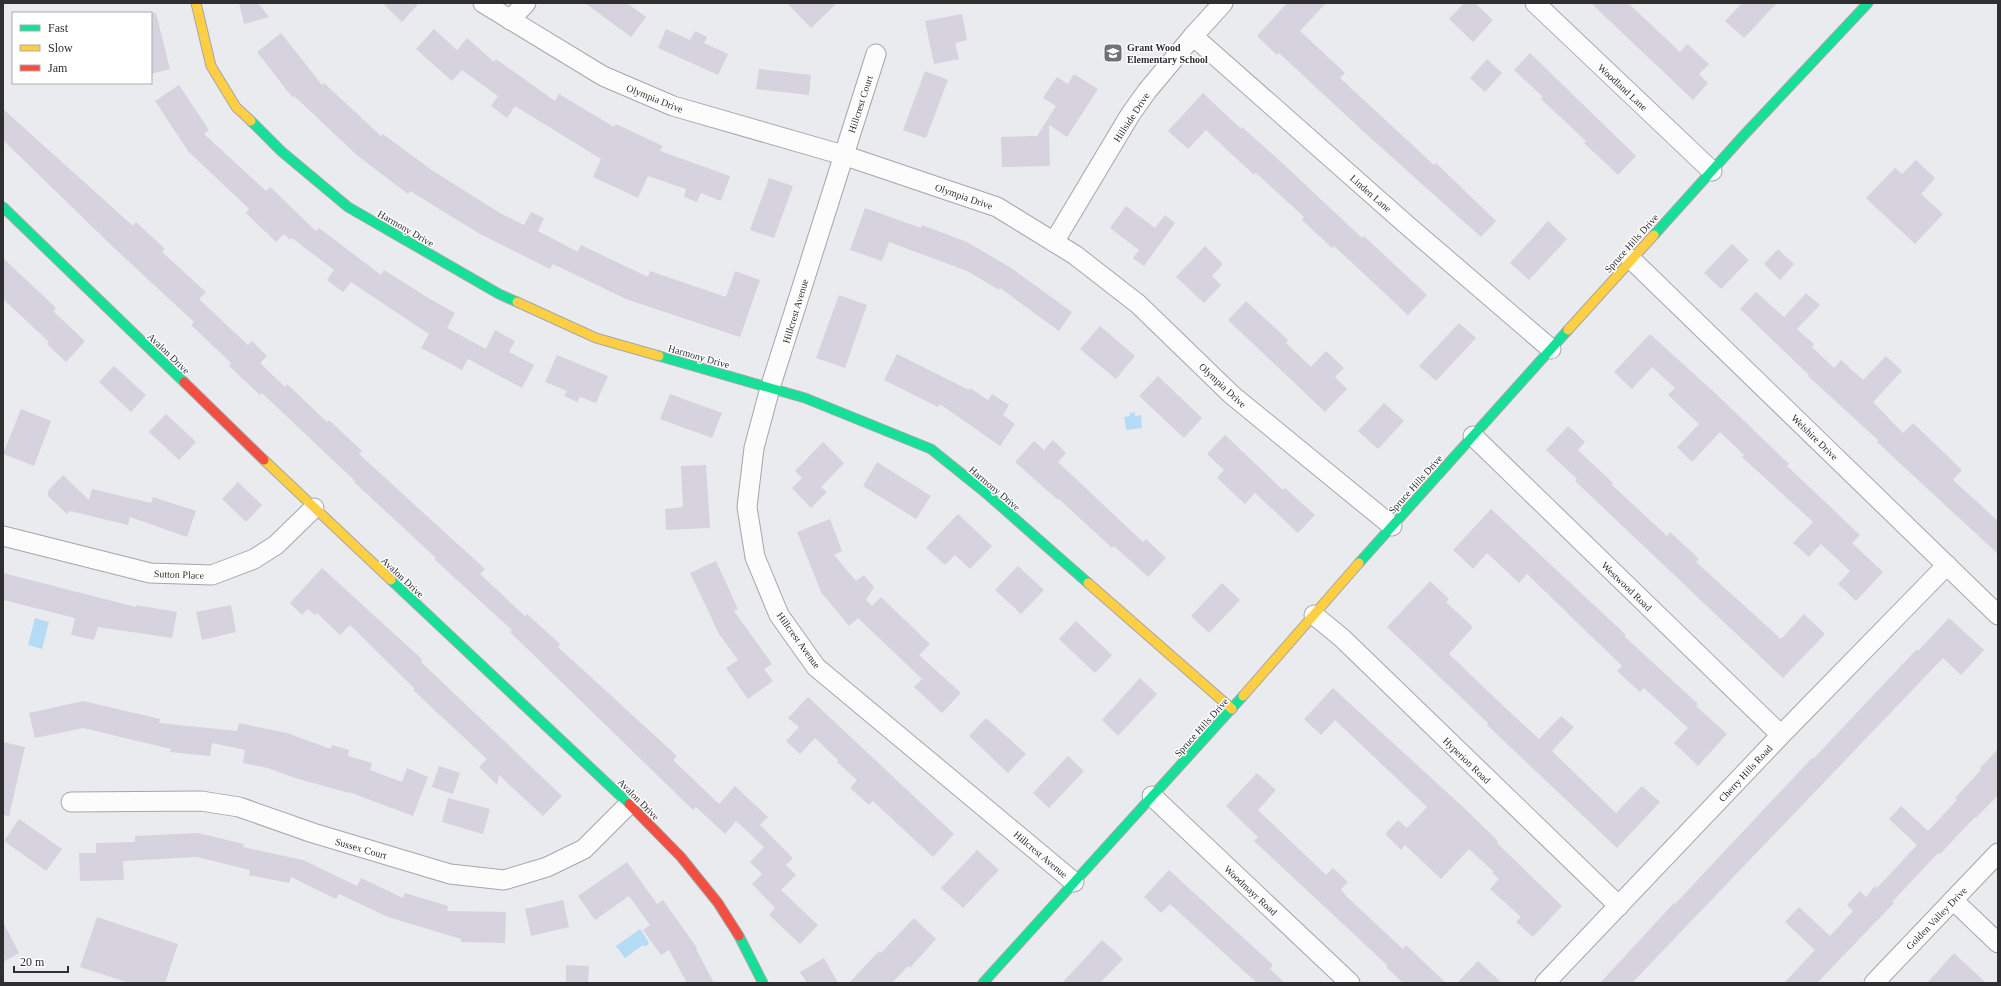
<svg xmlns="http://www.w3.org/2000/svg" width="2001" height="986" font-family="'Times New Roman',serif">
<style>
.water{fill:#b5dcf4}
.building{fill:#d6d2de}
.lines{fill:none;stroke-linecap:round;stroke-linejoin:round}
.street-casing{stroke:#a5a6a9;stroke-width:21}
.fast-casing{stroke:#a5a6a9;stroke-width:11}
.slow-casing{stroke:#a5a6a9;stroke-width:11}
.jam-casing{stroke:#a5a6a9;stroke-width:11}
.street{stroke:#fcfcfd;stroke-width:19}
.fast{stroke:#16e098;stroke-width:9}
.slow{stroke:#ffcf43;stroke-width:9}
.jam{stroke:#f24e42;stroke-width:9}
.labels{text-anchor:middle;stroke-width:3;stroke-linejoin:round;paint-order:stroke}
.poi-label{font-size:10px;font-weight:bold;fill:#2f2f32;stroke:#fff;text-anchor:start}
.street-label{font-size:10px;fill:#2f2f32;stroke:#fff}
</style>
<rect width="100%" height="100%" fill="#eaebef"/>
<g class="water">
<polygon points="1135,412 1135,416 1141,415 1142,428 1126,430 1124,417 1130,416 1130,413"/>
<polygon points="35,618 49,622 42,649 28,645"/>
<polygon points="640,929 648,941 649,944 644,947 643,945 625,958 616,946"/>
</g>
<g class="building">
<polygon points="239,3 258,3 269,17 244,24"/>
<polygon points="382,3 419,3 402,22"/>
<polygon points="585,3 627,3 646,17 631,37"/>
<polygon points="787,3 837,3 811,28"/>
<polygon points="1287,3 1326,3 1300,31 1345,73 1340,78 1434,165 1436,163 1496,221 1481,237 1365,133 1279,53 1277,55 1257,36"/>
<polygon points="1464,3 1475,3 1493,20 1473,42 1449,19"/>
<polygon points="1591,3 1628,3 1680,52 1687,44 1709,64 1699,74 1708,83 1693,100"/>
<polygon points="1742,3 1777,3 1744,38 1725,21"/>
<polygon points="151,13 156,13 170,69 151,74"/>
<polygon points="962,14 967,40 955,43 959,59 934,64 925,21"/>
<polygon points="434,29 457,50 467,38 494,62 496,59 555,101 559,94 614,127 616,124 663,146 660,151 730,176 721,201 701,193 697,202 684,197 686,189 648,176 638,198 593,177 601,159 515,106 507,118 491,106 498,96 462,70 452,81 416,49"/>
<polygon points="666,29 690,40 695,31 707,37 704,43 728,54 718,75 658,48"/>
<polygon points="281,33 322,85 324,83 381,136 383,134 433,171 500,213 524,225 531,212 544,218 538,231 578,252 581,245 648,277 650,271 726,297 735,271 760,280 740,337 626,299 553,264 550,269 480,234 410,191 408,194 358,156 294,96 292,97 257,52"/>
<polygon points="1530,53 1636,156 1618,175 1584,143 1586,141 1541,99 1543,97 1514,70"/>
<polygon points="1487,59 1502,73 1485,92 1470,78"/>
<polygon points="759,69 811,75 809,95 756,89"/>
<polygon points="925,71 948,80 926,138 903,130"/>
<polygon points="1074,74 1098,89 1067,137 1049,125 1050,166 1002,167 1001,137 1037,136 1056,106 1043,98 1057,77 1068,84"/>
<polygon points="179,85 209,130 204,134 266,191 270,187 316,231 319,228 381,275 384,270 430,299 455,313 447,328 486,349 495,330 515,341 509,352 534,365 522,388 468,359 462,370 421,348 429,334 351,282 343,292 327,280 334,270 292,238 290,240 284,234 276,242 246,213 249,209 188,151 155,101"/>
<polygon points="1203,93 1241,129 1242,127 1280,161 1362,238 1364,236 1427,295 1408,315 1334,246 1332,248 1302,220 1304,217 1256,173 1254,175 1206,130 1188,149 1168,131"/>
<polygon points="3,109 133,226 136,222 165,249 162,252 206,292 199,299 248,345 252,341 267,356 260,363 285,387 287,384 327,422 329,420 362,451 359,454 485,569 480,574 525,616 527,614 560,644 558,647 677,756 673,760 719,804 735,786 768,817 760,825 793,858 786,865 796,875 781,890 818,925 800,944 769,915 775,908 752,884 762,874 750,862 764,847 736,821 725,834 696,807 693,810 510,632 512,630 434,559 436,558 354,482 355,481 262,393 260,395 229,366 231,363 191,325 194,322 113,247 3,140"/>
<polygon points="1916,160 1935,178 1921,194 1943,214 1915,244 1866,198 1895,168 1902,174"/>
<polygon points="769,178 793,186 774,238 750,230"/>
<polygon points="1126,206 1155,228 1165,215 1175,223 1144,266 1133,258 1139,250 1110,228"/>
<polygon points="865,208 921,228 922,225 967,242 1011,268 1072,312 1059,331 1000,288 999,290 967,271 889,242 882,261 850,250"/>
<polygon points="1548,221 1567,239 1529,280 1510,263"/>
<polygon points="1732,244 1749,260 1721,289 1704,273"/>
<polygon points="1205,246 1223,264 1212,276 1221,285 1204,303 1176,277"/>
<polygon points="1778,249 1794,264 1780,280 1764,264"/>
<polygon points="3,258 56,308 53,311 85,341 66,362 47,344 49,342 3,299"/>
<polygon points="1756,292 1784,317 1806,293 1820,305 1797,329 1814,344 1812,347 1834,368 1841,360 1863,380 1886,356 1902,371 1873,402 1903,433 1913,423 1962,470 1953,480 1998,521 1998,554 1877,442 1878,440 1808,376 1809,375 1740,309"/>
<polygon points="839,295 867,305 845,368 816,358"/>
<polygon points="1246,301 1288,340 1286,343 1311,367 1326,351 1344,368 1335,377 1347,389 1325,412 1228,320"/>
<polygon points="1459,323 1476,338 1436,381 1419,366"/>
<polygon points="1100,326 1135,356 1116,379 1080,349"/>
<polygon points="1650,334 1714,392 1789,464 1787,466 1860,535 1852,543 1883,572 1856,601 1838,584 1850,571 1821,544 1809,557 1793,543 1813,522 1742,457 1744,455 1720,432 1692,462 1677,447 1699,424 1668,395 1675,388 1652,367 1632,389 1614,372"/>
<polygon points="897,354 969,390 970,388 988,400 992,394 1009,405 1003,415 1015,424 1000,446 940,404 938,407 884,380"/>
<polygon points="557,355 608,376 596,403 580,397 577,402 564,396 567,391 545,382"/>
<polygon points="114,366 146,395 131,412 99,382"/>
<polygon points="1158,376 1202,418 1184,438 1139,396"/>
<polygon points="670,394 722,413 712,438 660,419"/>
<polygon points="1384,403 1404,421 1378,449 1358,431"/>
<polygon points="21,409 51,421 34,466 3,454"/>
<polygon points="166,414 196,442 179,460 149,432"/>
<polygon points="1568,426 1585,442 1578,450 1613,483 1612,485 1667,536 1670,532 1699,559 1696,562 1781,639 1804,614 1825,634 1783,678 1575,481 1577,479 1546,450"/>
<polygon points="1225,435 1283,490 1285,488 1315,515 1298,533 1255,493 1245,504 1217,478 1224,470 1207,454"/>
<polygon points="1053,440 1066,453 1058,462 1143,542 1146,539 1166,558 1148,577 1114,546 1112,548 1059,499 1058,500 1015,462 1034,441 1044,450"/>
<polygon points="823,442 844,463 821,487 827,492 811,508 792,488 802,478 795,471"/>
<polygon points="877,462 931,496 916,519 863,486"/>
<polygon points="706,465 710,528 666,530 665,509 683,507 681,466"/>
<polygon points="63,475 89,500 92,489 151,503 153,497 196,511 187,537 130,517 128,525 70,511 67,514 48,496 48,491"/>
<polygon points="238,482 262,505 246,522 222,499"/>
<polygon points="1491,509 1626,635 1624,636 1698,704 1696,706 1727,734 1698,766 1674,743 1688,728 1644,688 1640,692 1617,671 1622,666 1527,574 1519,583 1487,553 1473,569 1453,550"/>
<polygon points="958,514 992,546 970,569 955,555 945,565 926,548"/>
<polygon points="830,519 842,551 834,555 856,581 864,575 874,587 866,600 872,606 881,597 930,644 919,655 961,693 942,713 914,687 922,679 858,618 849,626 821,592 797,532"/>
<polygon points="716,561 738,609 734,611 772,664 764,669 773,681 748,699 726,668 738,660 719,634 690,573"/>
<polygon points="1018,566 1044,590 1021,614 995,590"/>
<polygon points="322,568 423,660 421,662 562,796 543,816 499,775 497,785 479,767 487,759 413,690 415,689 350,625 340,635 317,613 315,615 308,609 302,615 290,603"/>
<polygon points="3,573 136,607 136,605 177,612 172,638 98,627 94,640 71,635 75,618 3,600"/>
<polygon points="1430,581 1449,599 1446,602 1473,627 1449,654 1496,699 1539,739 1561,716 1574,727 1552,751 1616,813 1642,786 1660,802 1617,848 1487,725 1488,723 1387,627"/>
<polygon points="1222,583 1240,600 1209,633 1191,616"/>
<polygon points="231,605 236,632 202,640 196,612"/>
<polygon points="1949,618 1984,650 1961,675 1943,658 1632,983 1600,983 1674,903 1675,904 1812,758 1813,759 1917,649 1918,651"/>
<polygon points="1076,621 1112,655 1095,673 1059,639"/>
<polygon points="1140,678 1157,694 1118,736 1102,720"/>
<polygon points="1333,688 1464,808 1498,841 1497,843 1562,906 1533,937 1516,922 1521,917 1490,889 1499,879 1492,873 1494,872 1469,849 1441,879 1405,845 1401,850 1385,834 1398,820 1407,828 1427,807 1335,720 1321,735 1304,719"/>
<polygon points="808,697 954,834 933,857 873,801 869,805 850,788 857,780 837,762 838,760 815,738 800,754 786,741 799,727 788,718"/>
<polygon points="83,701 160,719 159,723 237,731 239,723 287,733 331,749 332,745 349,750 348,756 372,763 370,770 402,782 407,768 428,777 413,816 349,792 349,793 295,778 268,768 243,763 245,750 212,743 210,756 170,752 171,749 83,728 35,738 29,713"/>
<polygon points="986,718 1026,754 1008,773 969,736"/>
<polygon points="3,742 25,747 9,816 3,815"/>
<polygon points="1998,749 1998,795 1976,818 1975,817 1940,854 1938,853 1892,902 1894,903 1817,983 1784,983 1815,950 1785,922 1799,907 1830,936 1853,911 1847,905 1860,891 1866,897 1875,886 1877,888 1917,845 1889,819 1901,806 1928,831 1957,800 1955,798 1981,770 1980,768"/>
<polygon points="1068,756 1084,771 1049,808 1033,793"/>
<polygon points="439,766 460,773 453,794 432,787"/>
<polygon points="1257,773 1276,790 1258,810 1326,875 1333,868 1348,882 1341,889 1347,897 1403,949 1406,945 1446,983 1403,983 1386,967 1387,965 1254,841 1258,837 1226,806"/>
<polygon points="448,798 490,809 483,834 442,822"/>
<polygon points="19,819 62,849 46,871 4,841"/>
<polygon points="198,833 244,844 243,847 303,860 357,886 361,878 403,898 405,893 448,906 447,911 506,912 505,943 461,942 461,939 388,917 339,894 336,899 291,877 289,883 249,875 250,870 197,857 123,861 124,880 80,881 79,853 96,853 96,843 135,842 135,836"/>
<polygon points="977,850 999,870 963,908 941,888"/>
<polygon points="627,862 657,904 663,900 697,948 696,949 714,983 687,983 669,950 661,955 643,930 650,925 629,896 595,920 578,896"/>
<polygon points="1169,870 1273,965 1270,969 1285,983 1257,983 1170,904 1161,913 1144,897"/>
<polygon points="563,900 569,927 531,936 525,909"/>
<polygon points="97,917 178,944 165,983 129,983 80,967"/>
<polygon points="914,918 936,939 910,968 908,966 892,983 849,983 879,951 881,953"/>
<polygon points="3,922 19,953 3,962"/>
<polygon points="1102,940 1123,959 1100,983 1062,983"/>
<polygon points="1954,953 1986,983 1927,983"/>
<polygon points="824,958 838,983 807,983 800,972"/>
<polygon points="1478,961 1502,983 1457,983"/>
<polygon points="566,965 589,966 588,983 566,983"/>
</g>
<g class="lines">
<defs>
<g id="street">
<polyline points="483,3 603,76 673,106 843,155 997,207 1075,255 1138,304 1232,395 1392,526"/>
<polyline points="1535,3 1712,171"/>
<polyline points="510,20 526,3"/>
<polyline points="1193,36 1408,226 1551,349"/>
<polyline points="876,54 770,388 754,448 747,507 755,557 779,615 816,667 1074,882"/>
<polyline points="1054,242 1130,115 1147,91 1193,36 1223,3"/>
<polyline points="1631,259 1998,615"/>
<polyline points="1473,436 1781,735"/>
<polyline points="3,536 150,573 212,575 254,559 276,545 314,508"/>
<polyline points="1314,615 1342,638 1619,906"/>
<polyline points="1152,796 1350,983"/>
<polyline points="71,802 201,801 239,807 313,833 450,874 504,880 547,867 584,849 629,804"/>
<polyline points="1953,900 1998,943"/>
<polyline points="1545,983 1781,735 1947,565"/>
<polyline points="1874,983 1998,853"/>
</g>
<g id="fast">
<polyline points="251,121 281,151 348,207 499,294 517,302"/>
<polyline points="3,207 184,382"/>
<polyline points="1654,235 1744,135 1868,3"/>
<polyline points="659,356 805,398 931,449 987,494 1088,583"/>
<polyline points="1359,563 1568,330"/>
<polyline points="391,580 629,804"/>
<polyline points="739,936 763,983"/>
<polyline points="983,983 1243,696"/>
</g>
<g id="slow">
<polyline points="196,3 211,66 236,107 251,121"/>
<polyline points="517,302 596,338 659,356"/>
<polyline points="1568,330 1654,235"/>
<polyline points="264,460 391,580"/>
<polyline points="1088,583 1232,709"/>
<polyline points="1243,696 1359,563"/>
</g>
<g id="jam">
<polyline points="184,382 264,460"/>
<polyline points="629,804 681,857 718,903 739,936"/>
</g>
</defs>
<use href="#street" class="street-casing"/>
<use href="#fast" class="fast-casing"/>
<use href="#slow" class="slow-casing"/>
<use href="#jam" class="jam-casing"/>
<use href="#street" class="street"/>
<use href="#fast" class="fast"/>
<use href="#slow" class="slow"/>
<use href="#jam" class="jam"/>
</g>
<defs>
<symbol id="school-square" viewBox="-11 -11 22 22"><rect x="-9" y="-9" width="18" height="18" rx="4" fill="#707174" stroke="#fff"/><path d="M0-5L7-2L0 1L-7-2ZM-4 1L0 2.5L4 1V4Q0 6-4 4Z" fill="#fff"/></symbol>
</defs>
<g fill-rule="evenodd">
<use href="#school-square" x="1102" y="42" width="22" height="22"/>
</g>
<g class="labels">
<g class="poi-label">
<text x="1127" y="51">Grant Wood<tspan x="1127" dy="12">Elementary School</tspan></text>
</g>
<g class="street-label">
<text transform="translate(1623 87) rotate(43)" y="4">Woodland Lane</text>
<text transform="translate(655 98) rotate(22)" y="4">Olympia Drive</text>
<text transform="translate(860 104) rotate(-72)" y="4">Hillcrest Court</text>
<text transform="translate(1131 117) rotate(-57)" y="4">Hillside Drive</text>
<text transform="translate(1371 193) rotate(41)" y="4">Linden Lane</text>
<text transform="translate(964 196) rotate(19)" y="4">Olympia Drive</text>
<text transform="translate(406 228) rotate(30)" y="4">Harmony Drive</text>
<text transform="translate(1631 243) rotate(-48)" y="4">Spruce Hills Drive</text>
<text transform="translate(795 311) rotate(-73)" y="4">Hillcrest Avenue</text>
<text transform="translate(169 353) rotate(44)" y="4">Avalon Drive</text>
<text transform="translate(699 356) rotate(16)" y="4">Harmony Drive</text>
<text transform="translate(1223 385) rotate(43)" y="4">Olympia Drive</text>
<text transform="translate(1815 437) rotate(44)" y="4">Welshire Drive</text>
<text transform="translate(1415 484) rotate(-48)" y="4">Spruce Hills Drive</text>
<text transform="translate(995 488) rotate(40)" y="4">Harmony Drive</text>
<text transform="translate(179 574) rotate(2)" y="4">Sutton Place</text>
<text transform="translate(403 577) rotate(43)" y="4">Avalon Drive</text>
<text transform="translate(1627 586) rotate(44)" y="4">Westwood Road</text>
<text transform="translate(799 640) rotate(54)" y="4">Hillcrest Avenue</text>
<text transform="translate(1201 727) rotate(-48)" y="4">Spruce Hills Drive</text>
<text transform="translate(1467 760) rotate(44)" y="4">Hyperion Road</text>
<text transform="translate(1745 773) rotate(-47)" y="4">Cherry Hills Road</text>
<text transform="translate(639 799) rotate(45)" y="4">Avalon Drive</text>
<text transform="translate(361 848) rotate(16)" y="4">Sussex Court</text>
<text transform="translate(1041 854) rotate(40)" y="4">Hillcrest Avenue</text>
<text transform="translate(1251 890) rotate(43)" y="4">Woodmayr Road</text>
<text transform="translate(1936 918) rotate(-46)" y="4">Golden Valley Drive</text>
</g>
</g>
<rect width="2001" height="986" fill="none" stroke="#2f2f32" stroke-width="8"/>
<rect x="12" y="12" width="140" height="72" fill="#ffffff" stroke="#acacad"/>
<rect x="20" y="25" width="20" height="6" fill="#16e098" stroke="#acacad"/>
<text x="48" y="32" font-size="12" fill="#2f2f32">Fast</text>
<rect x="20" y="45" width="20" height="6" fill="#ffcf43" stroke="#acacad"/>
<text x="48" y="52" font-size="12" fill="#2f2f32">Slow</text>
<rect x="20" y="65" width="20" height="6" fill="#f24e42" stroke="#acacad"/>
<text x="48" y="72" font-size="12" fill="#2f2f32">Jam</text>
<path d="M14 966v6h54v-6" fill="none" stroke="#2f2f32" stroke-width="2"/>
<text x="20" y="966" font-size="12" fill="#2f2f32" stroke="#ffffff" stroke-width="3" paint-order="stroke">20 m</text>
</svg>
